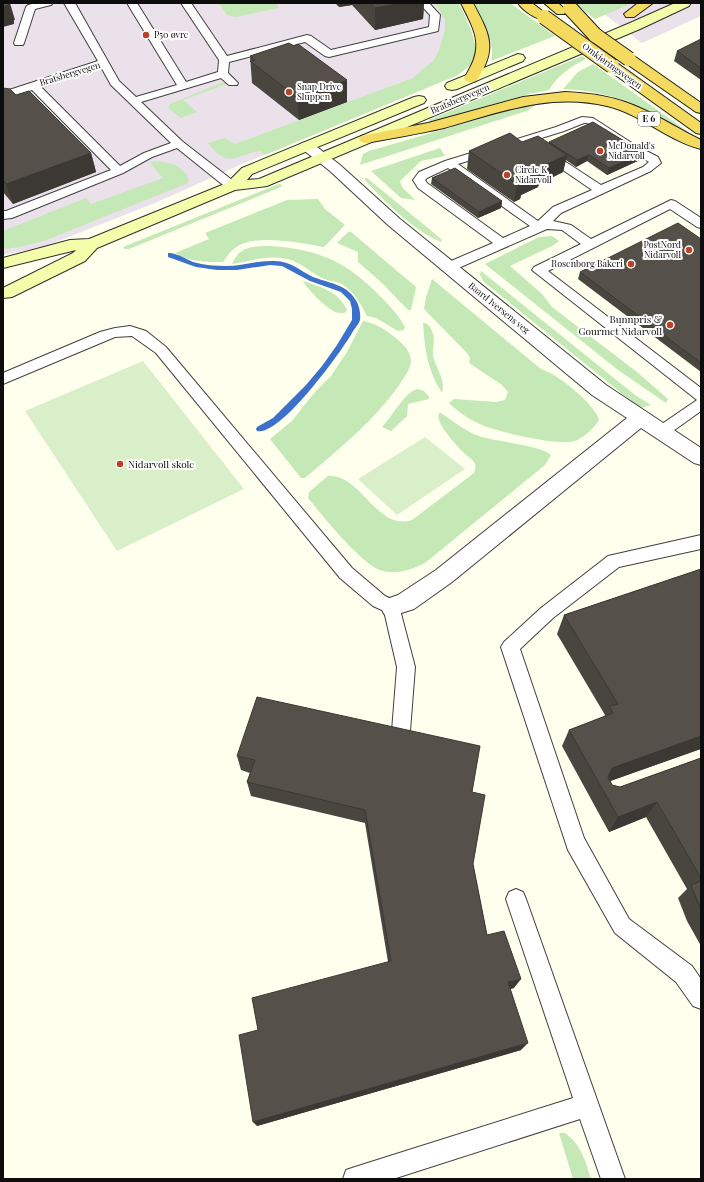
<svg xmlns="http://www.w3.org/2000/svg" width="704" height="1182" font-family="'Playfair Display',serif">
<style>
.industrial{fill:#ebe1ea}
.green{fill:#c5e8b7}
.pitch{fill:#d9efc9}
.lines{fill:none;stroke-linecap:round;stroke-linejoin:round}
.stream{fill:#3b71ca;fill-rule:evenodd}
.service-casing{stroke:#404040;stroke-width:2}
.minor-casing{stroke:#404040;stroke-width:2}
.secondary-casing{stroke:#2f2f2f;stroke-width:2}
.trunk-casing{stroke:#1e1e1e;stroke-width:2}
.service{fill:#fff;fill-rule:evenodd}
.minor{fill:#fff;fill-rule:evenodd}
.secondary{fill:#f4fda9;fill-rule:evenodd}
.trunk{fill:#f4da5e;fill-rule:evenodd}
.trunk-bridge-casing{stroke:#1e1e1e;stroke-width:16;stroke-linecap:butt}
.trunk-bridge{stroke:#f4da5e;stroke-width:14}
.wall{fill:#49453f}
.shaded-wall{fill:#3c3833}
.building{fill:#555049;stroke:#3c3833}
.poi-dot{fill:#ba4227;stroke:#fff;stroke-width:1.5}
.labels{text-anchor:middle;stroke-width:4;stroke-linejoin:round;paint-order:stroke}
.far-poi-label{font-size:9px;fill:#0d0d0d;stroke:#fff;text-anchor:start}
.far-street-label{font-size:9px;fill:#0d0d0d;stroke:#fff}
.shield{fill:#fff;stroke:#565656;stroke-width:1}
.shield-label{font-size:9px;font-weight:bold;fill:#0d0d0d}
.poi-label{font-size:10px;fill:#0d0d0d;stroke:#fff;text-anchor:end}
</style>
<rect width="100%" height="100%" fill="#feffed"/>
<g class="industrial">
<polygon points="3,3 459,3 471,30 476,48 473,63 458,75 242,164 155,203 43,247 3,255"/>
<polygon points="590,3 701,3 701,16 642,43"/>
</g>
<g class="green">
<polygon points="219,3 276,3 279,8 235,17 227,15"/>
<path d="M 435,3 L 459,3 L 471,30 L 476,48 L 473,63 L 458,75 L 265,155 L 260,151 C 233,156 228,169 208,143 L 225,138 L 235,144 L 413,78 L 434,60 L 439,50 L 445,30 L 445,20 Z"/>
<path d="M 474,3 L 510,3 L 555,36 L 491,61 C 496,42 482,19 474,3 Z"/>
<polygon points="574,3 633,3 595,19"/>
<path d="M 582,56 L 586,59 C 570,67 558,75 549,90 L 529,94 L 431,122 L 429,120 Z"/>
<path d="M 593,64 L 695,137 L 629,102 C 607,94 586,90 563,89 L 578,72 Z"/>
<polygon points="223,82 227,84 183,100 197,112 181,118 168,108 170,104"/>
<polygon points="537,104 527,111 517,114 360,165 363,154 369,151 507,111"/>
<polygon points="440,148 445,156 421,161 400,181 402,187 415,200 401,198 371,171"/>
<path d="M 154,161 C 167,162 177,163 186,174 C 188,177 189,179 188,183 L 44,241 L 20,247 L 3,249 L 3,231 L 86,198 L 91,204 L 163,178 L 150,163 Z"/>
<path d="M 367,178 L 434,233 L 442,240 L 441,242 C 414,231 384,201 364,179 Z"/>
<polygon points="279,184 282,185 281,187 129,249 124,249 123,247"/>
<path d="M 318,199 L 325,209 L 345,225 L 324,247 C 302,243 257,234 238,246 C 231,250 227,256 223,262 C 207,262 189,262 175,253 L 209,239 L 205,233 L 287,200 Z"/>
<polygon points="348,232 351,232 416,287 411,310 408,310 381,282 358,262 358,252 337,243"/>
<polygon points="552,236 559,241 554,245 510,266 542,294 552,307 637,372 668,399 666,403 618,370 485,264 539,237"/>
<path d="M 269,246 C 317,249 344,260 378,294 C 388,304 398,314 405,327 L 404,330 L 398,331 L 376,318 L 367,316 C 361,304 353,290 340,283 C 334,281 328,281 322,278 C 314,274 307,268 298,263 C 278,252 253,260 232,264 C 239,247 253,246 269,246 Z"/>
<polygon points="481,271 635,395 651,405 640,408 484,282 480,275"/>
<path d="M 432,279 L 541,369 C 558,374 593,403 599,419 C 597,426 582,439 575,441 C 558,446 499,432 482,425 C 470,420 458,412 449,403 L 454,399 L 496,402 L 505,400 L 508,392 L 502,385 L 469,363 L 470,358 L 468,354 L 424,309 L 426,297 Z"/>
<path d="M 303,281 C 321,287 338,291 347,310 L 345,313 C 342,313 338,313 335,312 C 325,307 308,290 303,281 Z"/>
<path d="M 363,321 C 376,323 387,331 397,339 C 404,345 411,352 411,362 C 410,370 404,377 400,384 C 373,422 340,448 305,478 L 301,478 L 270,439 L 292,421 L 314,393 L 331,376 L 347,352 Z"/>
<path d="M 423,323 C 428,323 430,326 432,331 C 436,339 432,348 433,356 C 436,369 446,379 442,393 C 427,369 425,350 423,323 Z"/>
<path d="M 418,389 L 424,391 L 429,397 L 429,399 L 408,404 L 407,416 L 391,431 L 382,427 C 392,417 406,390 418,389 Z"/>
<path d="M 439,413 L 441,413 C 453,421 465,431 479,436 C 497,442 539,445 551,455 L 545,465 L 425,563 C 412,569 398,575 383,571 C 363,567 322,515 308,498 L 309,492 L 328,476 C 361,473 377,532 412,520 L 474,473 C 475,470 476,467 475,464 C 473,459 468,457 464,453 C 457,446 434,422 439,413 Z"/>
<path d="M 559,1133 L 565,1133 C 582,1146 585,1160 591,1179 L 573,1179 Z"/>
</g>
<g class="pitch">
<polygon points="143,361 244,489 117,551 25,411"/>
<polygon points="425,437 465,469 397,515 358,479"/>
</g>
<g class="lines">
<path class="stream" d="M 168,253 C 175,252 186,259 193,262 C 204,265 215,266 226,266 C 243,266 258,260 275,261 C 291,261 300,271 313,277 C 328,283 346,284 355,299 C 359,304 361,314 360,320 C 359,324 354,329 352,333 C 341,352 280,437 257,431 L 256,429 L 257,427 L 273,418 L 306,385 L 322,366 L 337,345 L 352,320 L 352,309 L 350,301 L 341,292 L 310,281 L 282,266 L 270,265 L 237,270 L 217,270 L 196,267 L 168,257 Z"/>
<defs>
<g id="service">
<polygon points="36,3 53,3 51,5 35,9 24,43 23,45 15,45 14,43 26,7 28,5"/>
<path d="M 64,3 L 75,3 L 119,81 L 136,97 L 177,85 L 127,3 L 137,3 L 186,82 L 218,72 L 219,60 L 181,3 L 191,3 L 227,56 L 307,35 L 311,36 L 331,50 L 429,27 L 430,15 L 419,3 L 429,3 L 440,15 L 438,31 L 329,57 L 325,56 L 305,42 L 229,62 L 228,73 L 238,83 L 237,85 L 229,85 L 221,78 L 141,102 L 183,142 L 236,183 L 238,186 L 236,189 L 228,189 L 177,148 L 152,157 L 123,173 L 12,218 L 3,219 L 3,211 L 6,211 L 111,170 L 32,90 L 3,99 L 3,92 L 98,61 ZM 101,67 L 111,85 L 171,143 L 144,153 L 120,166 L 41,87 Z"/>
<path d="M 582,117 L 593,118 L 635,145 L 658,157 L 661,163 L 651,171 L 561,213 L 553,221 L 571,225 L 591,239 L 671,200 L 675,201 L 701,218 L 701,228 L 697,227 L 670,209 L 548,271 L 701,388 L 701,411 L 666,436 L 661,438 L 656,436 L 653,432 L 656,428 L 697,400 L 532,270 L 534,267 L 581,244 L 562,230 L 547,229 L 454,270 L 449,271 L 444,270 L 443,267 L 444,264 L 493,243 L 418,188 L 413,180 L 419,172 L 445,161 L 556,127 ZM 584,123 L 587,123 L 649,162 L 643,167 L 601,185 L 549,151 L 541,151 L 539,153 L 541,155 L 592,190 L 553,207 L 538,221 L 458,164 L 564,131 ZM 448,168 L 530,226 L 503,238 L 427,183 L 425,180 L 427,178 Z"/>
<polygon points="130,326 146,331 166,347 352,568 385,596 398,602 415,667 410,731 408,737 401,740 394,737 392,731 397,667 384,611 373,606 340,578 156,353 132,336 115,337 3,384 3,373 100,332 115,328"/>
<polygon points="701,535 701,549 619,567 553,618 520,649 584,838 629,919 692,966 701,979 701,1009 693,1006 676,982 615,933 568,850 501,647 504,642 541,608 608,556"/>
<polygon points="516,889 523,892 526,899 625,1179 601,1179 580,1119 393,1179 343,1179 346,1170 355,1167 573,1098 506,899 509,892"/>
</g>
<polygon id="minor" points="307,142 312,143 340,165 400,219 606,385 701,448 701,465 694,463 641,428 452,582 414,609 392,616 384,614 381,607 384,600 398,595 436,570 627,418 592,395 388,225 330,171 302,149 300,146 302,143"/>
<g id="secondary">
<polygon points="675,3 691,3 689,6 640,29 267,186 235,190 97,248 85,261 12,297 3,298 3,288 73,253 76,250 3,268 3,258 70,240 89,239 227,183 242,168 414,97 419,96 424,97 426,100 424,103 252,174 247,180 259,179 630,23"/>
<polygon points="518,54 523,55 525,58 523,61 457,89 452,90 447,89 445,86 447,83"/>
</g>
<g id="trunk">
<path d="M 461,3 L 473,3 C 490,35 498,49 476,81 L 471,82 L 466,81 L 464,78 C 485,47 476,33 461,3 Z"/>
<path d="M 518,3 L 532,3 L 550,17 L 549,20 C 539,22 523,11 518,3 Z"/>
<polygon points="544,3 558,3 567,11 565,14 557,14"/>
<polygon points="638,3 653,3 634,17 626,17 624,14"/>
<polygon points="629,55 634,56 701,103 701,113 696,112 624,62 622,59 624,56"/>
<polygon points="612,62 617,63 701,123 701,134 696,133 607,69 605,66 607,63"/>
<path d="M 565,92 C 591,93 617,97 640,108 C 661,117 680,130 701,140 L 701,149 C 668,141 641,114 607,106 C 550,92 498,113 444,128 C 418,134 392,138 366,143 L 361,142 L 359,139 L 361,136 L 428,123 L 523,97 Z"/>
</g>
</defs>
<use href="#service" class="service-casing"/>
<use href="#minor" class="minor-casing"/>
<use href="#secondary" class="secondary-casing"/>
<use href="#trunk" class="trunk-casing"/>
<use href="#service" class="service"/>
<use href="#minor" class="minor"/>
<use href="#secondary" class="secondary"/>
<use href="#trunk" class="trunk"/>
<defs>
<g id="trunk-bridge">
<polyline points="570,8 596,36"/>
<polyline points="544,17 612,66"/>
<polyline points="595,35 629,59"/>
</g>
</defs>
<use href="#trunk-bridge" class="trunk-bridge-casing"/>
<use href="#trunk-bridge" class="trunk-bridge"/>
</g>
<g class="wall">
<polygon points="335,3 424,3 423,19 375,30 352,5 339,7"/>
<polygon points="701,39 701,80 674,61 677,51"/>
<polygon points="250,56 347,102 299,120 252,83"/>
<polygon points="3,88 16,95 91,153 96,172 13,204 3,192"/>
<polygon points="549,142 644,153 642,159 607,175 587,161 576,167 566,160 563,172 539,184 538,187 521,195 520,199 514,202 467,169 469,151 548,143"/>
<polygon points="432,178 502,201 501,208 478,218 431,184"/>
<polygon points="701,239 701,372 578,279 580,272"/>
<polygon points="701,569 701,749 610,781 612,785 620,787 701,758 701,946 687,921 678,898 687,889 646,817 609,832 562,746 569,730 604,717 605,715 557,634 564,615"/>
<polygon points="237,756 472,792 473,864 487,935 514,988 510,989 521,1050 257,1126 258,1030 388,962 365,823 251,796 247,782 250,773 241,770"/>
</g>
<g class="shaded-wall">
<polygon points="6,3 10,3 15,20 14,20 14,24 3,27 3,7"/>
<polygon points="339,3 352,3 352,5 339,7"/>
<polygon points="402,3 424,3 423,19 375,30 375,8"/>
<polygon points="347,80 347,102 299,120 298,98"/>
<polygon points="91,153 96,172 13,204 6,184"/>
<polygon points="644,153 642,159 607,175 609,168"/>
<polygon points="567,155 563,172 539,184 538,187 521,195 520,199 514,202 517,184 520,179 538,168"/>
<polygon points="589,155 587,161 576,167 577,160"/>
<polygon points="502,201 501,208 478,218 479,212"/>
<polygon points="701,736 700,749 602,784 612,768"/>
<polygon points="657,802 646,817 609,832 618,817"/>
<polygon points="521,979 514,988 502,991 508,982"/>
<polygon points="528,1043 521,1050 257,1126 253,1122"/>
</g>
<g class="building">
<polygon points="3,3 7,3 9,5 3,7"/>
<polygon points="370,3 402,3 375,8"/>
<polygon points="701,39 701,68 677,51"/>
<polygon points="289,43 294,46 298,44 347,80 298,98 250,61 255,60 250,56"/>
<polygon points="3,88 10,89 16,95 29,91 91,153 6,184 3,180"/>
<polygon points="593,122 644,153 609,168 589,155 577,160 549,142"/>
<polygon points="510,133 522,142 538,136 567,155 538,168 541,170 520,179 523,181 517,184 469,151"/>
<polygon points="455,168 502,201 479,212 432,178"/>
<polygon points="678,223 701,239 701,363 580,272"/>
<polygon points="701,569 701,736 612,768 608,777 612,785 620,787 701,758 701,878 657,802 618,817 569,730 613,713 609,706 618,704 564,615"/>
<polygon points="257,697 480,746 472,792 485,795 473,864 487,935 504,931 521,979 508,982 528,1043 253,1122 239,1035 258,1030 252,998 391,961 365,810 247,782 255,760 237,756"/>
<polygon points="701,881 701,910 691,885"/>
</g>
<g class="poi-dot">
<circle cx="146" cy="35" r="4"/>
<circle cx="289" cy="92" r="4"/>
<circle cx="600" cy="151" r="4"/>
<circle cx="507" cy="175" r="4"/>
<circle cx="689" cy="250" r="4"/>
<circle cx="631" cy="264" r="4"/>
<circle cx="670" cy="325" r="4"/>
<circle cx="120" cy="464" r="4"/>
</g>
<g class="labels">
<g class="far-poi-label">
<text x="154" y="38">P50 øvre</text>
<text x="297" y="90">Snap Drive<tspan x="297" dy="10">Sluppen</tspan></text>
<text x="608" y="149">McDonald's<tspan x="608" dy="10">Nidarvoll</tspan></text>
<text x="515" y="173">Circle K<tspan x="515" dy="10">Nidarvoll</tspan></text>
<text x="681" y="248" text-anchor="end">PostNord<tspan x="681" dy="10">Nidarvoll</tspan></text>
<text x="623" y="267" text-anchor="end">Rosenborg Bakeri</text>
</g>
<g class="far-street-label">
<text transform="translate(612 66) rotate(36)" y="3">Omkjøringsvegen</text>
<text transform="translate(70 74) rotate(-17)" y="3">Bratsbergvegen</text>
<text transform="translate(460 99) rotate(-23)" y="3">Bratsbergvegen</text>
<text transform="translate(499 308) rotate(39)" y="3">Baard Iversens veg</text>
</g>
<rect class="shield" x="638" y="112" width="22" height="14" rx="3"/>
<g class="shield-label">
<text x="649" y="122">E 6</text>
</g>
<g class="poi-label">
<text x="662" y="323">Bunnpris &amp;<tspan x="662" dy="12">Gourmet Nidarvoll</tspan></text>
<text x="128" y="468" text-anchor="start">Nidarvoll skole</text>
</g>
</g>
<rect width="704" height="1182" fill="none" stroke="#0d0d0d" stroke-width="8"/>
</svg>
